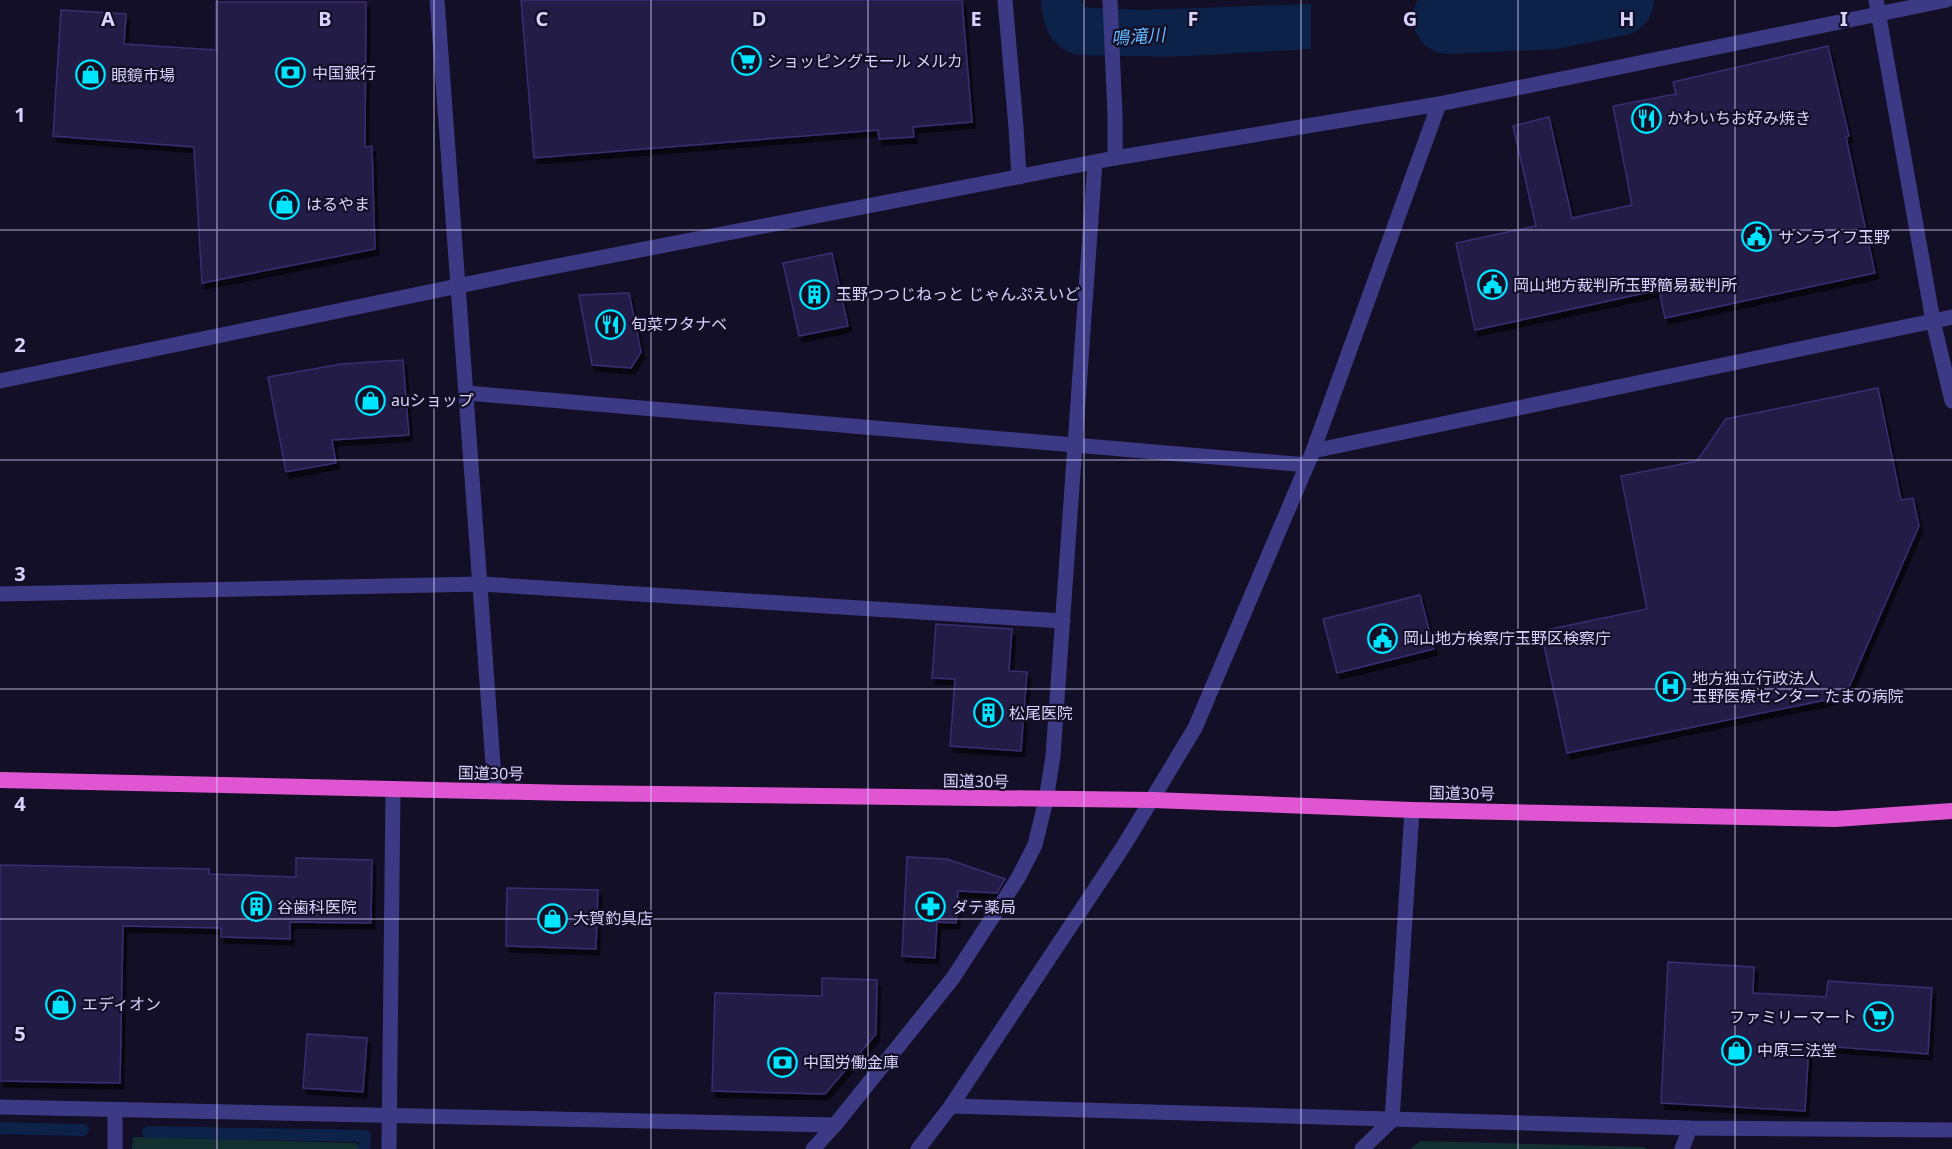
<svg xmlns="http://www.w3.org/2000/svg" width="1952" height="1149" font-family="'Noto Sans','Noto Sans JP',sans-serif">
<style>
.green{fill:#12302f}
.water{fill:#0c2248}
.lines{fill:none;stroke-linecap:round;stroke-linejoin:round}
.stream{stroke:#0c2248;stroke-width:12}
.river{stroke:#0c2248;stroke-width:72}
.building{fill:#241b47;stroke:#3b2d73;stroke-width:1.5;filter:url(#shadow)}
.minor{stroke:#3d3a85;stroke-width:15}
.tertiary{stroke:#3d3a85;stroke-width:15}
.trunk{stroke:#e055d1;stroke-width:16}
.grid{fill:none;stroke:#d9d4ff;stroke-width:1.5;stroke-opacity:0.55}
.labels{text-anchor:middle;stroke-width:4.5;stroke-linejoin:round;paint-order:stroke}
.poi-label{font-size:16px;fill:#d9d4ff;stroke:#130f26;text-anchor:start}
.street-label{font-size:16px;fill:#d9d4ff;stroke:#130f26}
.water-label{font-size:18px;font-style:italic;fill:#62b6ff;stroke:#130f26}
.grid-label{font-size:20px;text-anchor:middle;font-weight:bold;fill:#d9d4ff;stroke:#130f26;stroke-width:4.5;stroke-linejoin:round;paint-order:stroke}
</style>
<defs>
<filter id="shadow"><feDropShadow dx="3.5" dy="6" stdDeviation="0" flood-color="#0009"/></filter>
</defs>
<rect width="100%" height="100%" fill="#130f26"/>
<g class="green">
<polygon points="133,1137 355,1143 364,1149 132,1149"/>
<polygon points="1420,1141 1646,1147 1645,1149 1410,1149"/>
</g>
<path class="water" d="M 1041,0 L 1082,0 L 1083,7 L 1139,10 L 1311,4 L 1311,49 L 1169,57 L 1077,55 C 1049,46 1043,27 1041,0 Z"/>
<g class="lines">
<g class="stream">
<polyline points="0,1128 83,1130"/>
<polyline points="148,1132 365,1136 364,1149"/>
</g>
<polyline class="river" points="1449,18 1553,13 1618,0"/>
</g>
<g class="building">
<polygon points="521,0 962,0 972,122 913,127 914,137 879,139 878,130 534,158"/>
<polygon points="216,2 366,2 365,147 372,146 375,249 202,283 194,147 53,136 61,10 126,14 124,44 216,50"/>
<polygon points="1828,46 1849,136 1846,137 1875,273 1665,318 1659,290 1475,330 1456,243 1536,226 1513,126 1549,117 1572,218 1632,205 1613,106 1676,94 1673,82"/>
<polygon points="832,253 848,326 799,336 783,263"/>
<polygon points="629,293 641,352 631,368 592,365 579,295"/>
<polygon points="403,360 409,435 332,440 336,463 286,472 268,377 341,364"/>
<polygon points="1878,388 1901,500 1913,498 1919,526 1845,696 1567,753 1541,631 1647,609 1621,476 1697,461 1726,419"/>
<polygon points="1420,595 1434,649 1337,673 1323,619"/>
<polygon points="936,624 1012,629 1009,671 1027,672 1021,751 950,746 955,679 932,678"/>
<polygon points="907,857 947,859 1005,879 997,893 958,891 956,923 937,922 935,958 902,956"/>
<polygon points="296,858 372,860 371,923 290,922 290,939 221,937 221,928 123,926 120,1083 0,1081 0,865 209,869 209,874 296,877"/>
<polygon points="507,888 598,890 596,949 506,946"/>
<polygon points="1668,962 1754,967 1753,993 1826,997 1828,981 1932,988 1928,1054 1809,1045 1805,1111 1661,1103"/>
<polygon points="822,978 877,980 876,1034 825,1094 712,1091 715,993 822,996"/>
<polygon points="307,1034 367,1038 363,1092 303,1088"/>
</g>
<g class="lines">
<g class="minor">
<polyline points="1005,0 1016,127 1019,177"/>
<polyline points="1110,0 1115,116 1115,158"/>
<polyline points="467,393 1307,465"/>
<polyline points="1313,451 1952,317"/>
<polyline points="0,594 481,584 1063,621"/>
<polyline points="951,1106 1690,1128 1952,1130"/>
<polyline points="0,1107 835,1125"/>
<polyline points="115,1149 115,1110"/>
<polyline points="389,1149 393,789"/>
<polyline points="813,1149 835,1125 953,978 1018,878 1035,845 1046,800 1053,756 1095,162"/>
<polyline points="918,1149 951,1106 1123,847 1195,728 1313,451 1439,104"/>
<polyline points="1362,1149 1392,1120 1412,810"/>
<polyline points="1682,1149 1690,1128"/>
</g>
<g class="tertiary">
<polyline points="437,0 495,791"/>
<polyline points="1876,0 1933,321 1952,401"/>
<polyline points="0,381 516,274 1115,158 1439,104 1947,0"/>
</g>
<polyline class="trunk" points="0,780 570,793 1153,800 1412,810 1835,819 1952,811"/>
</g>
<path class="grid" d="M 217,0 L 217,1149M 434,0 L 434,1149M 651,0 L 651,1149M 868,0 L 868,1149M 1084,0 L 1084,1149M 1301,0 L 1301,1149M 1518,0 L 1518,1149M 1735,0 L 1735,1149M 0,230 L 1952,230M 0,460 L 1952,460M 0,689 L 1952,689M 0,919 L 1952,919"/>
<defs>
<symbol id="supermarket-ring" viewBox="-11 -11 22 22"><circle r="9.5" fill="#130f26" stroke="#00e5ff" stroke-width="1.5"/><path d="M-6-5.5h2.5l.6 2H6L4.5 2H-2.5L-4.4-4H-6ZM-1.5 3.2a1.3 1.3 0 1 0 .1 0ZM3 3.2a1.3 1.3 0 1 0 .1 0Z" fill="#00e5ff"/></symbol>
<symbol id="bank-ring" viewBox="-11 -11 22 22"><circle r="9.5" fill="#130f26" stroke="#00e5ff" stroke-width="1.5"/><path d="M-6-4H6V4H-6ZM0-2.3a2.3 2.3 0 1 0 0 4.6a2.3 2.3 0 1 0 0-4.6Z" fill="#00e5ff"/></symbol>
<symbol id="shop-ring" viewBox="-11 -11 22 22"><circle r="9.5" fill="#130f26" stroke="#00e5ff" stroke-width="1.5"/><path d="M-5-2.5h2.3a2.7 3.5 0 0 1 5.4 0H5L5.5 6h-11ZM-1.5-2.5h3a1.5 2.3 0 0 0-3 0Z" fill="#00e5ff"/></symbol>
<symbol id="restaurant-ring" viewBox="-11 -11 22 22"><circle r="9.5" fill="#130f26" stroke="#00e5ff" stroke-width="1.5"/><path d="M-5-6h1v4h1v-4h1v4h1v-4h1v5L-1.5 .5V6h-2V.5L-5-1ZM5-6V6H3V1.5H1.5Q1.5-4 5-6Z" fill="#00e5ff"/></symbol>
<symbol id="civic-ring" viewBox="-11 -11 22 22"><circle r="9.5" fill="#130f26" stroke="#00e5ff" stroke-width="1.5"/><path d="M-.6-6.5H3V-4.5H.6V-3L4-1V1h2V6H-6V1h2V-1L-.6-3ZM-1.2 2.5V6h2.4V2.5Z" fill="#00e5ff"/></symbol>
<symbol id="building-ring" viewBox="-11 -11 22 22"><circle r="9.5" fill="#130f26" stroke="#00e5ff" stroke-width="1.5"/><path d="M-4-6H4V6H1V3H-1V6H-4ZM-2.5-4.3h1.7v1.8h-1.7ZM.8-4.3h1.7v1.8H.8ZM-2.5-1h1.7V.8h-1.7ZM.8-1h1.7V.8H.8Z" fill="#00e5ff"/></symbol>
<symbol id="hospital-ring" viewBox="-11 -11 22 22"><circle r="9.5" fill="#130f26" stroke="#00e5ff" stroke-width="1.5"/><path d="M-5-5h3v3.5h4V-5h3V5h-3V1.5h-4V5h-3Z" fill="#00e5ff"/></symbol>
<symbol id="pharmacy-ring" viewBox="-11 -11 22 22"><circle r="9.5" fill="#130f26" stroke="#00e5ff" stroke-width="1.5"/><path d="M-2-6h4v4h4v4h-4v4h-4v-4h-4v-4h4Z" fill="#00e5ff"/></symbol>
</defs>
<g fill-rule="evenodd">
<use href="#supermarket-ring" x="730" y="44" width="33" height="33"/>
<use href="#bank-ring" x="274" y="56" width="33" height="33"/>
<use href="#shop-ring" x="74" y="58" width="33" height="33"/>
<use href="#restaurant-ring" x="1630" y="102" width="33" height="33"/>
<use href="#shop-ring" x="268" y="188" width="33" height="33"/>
<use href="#civic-ring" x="1740" y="220" width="33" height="33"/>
<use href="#civic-ring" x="1476" y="268" width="33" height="33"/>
<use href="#building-ring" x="798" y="278" width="33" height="33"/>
<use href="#restaurant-ring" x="594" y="308" width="33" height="33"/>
<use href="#shop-ring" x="354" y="384" width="33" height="33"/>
<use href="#civic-ring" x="1366" y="622" width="33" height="33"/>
<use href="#hospital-ring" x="1654" y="670" width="33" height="33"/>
<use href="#building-ring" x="972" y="696" width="33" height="33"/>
<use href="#building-ring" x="240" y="890" width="33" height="33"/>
<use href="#pharmacy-ring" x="914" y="890" width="33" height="33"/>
<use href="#shop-ring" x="536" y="902" width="33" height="33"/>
<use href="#shop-ring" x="44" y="988" width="33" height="33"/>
<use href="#supermarket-ring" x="1862" y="1000" width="33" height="33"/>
<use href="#shop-ring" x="1720" y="1034" width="33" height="33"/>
<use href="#bank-ring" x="766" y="1046" width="33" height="33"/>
</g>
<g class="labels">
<g class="poi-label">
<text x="767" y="67">ショッピングモール メルカ</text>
<text x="312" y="79">中国銀行</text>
<text x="111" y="81">眼鏡市場</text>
<text x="1667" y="124">かわいちお好み焼き</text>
<text x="306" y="210">はるやま</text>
<text x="1778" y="243">サンライフ玉野</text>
<text x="1513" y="291">岡山地方裁判所玉野簡易裁判所</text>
<text x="836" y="300">玉野つつじねっと じゃんぷえいど</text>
<text x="631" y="330">旬菜ワタナベ</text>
<text x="391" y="406">auショップ</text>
<text x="1403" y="644">岡山地方検察庁玉野区検察庁</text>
<text x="1692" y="684">地方独立行政法人<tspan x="1692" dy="18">玉野医療センター たまの病院</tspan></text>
<text x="1009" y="719">松尾医院</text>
<text x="277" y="913">谷歯科医院</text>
<text x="952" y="913">ダテ薬局</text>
<text x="573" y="924">大賀釣具店</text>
<text x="82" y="1010">エディオン</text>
<text x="1857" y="1023" text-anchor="end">ファミリーマート</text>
<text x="1757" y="1056">中原三法堂</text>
<text x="803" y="1068">中国労働金庫</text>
</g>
<g class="street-label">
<text transform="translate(491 773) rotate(1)" y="6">国道30号</text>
<text transform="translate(976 781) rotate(1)" y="6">国道30号</text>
<text transform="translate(1462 793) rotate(1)" y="6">国道30号</text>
</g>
<g class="water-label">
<text transform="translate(1138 37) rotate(-4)" y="6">鳴滝川</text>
</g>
</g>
<g class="grid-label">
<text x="108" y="26">A</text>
<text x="325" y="26">B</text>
<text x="542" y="26">C</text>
<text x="759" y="26">D</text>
<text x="976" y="26">E</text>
<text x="1193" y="26">F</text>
<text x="1410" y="26">G</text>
<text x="1627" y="26">H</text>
<text x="1844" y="26">I</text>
<text x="20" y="122">1</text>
<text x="20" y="352">2</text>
<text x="20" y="581">3</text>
<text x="20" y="811">4</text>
<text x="20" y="1041">5</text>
</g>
</svg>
